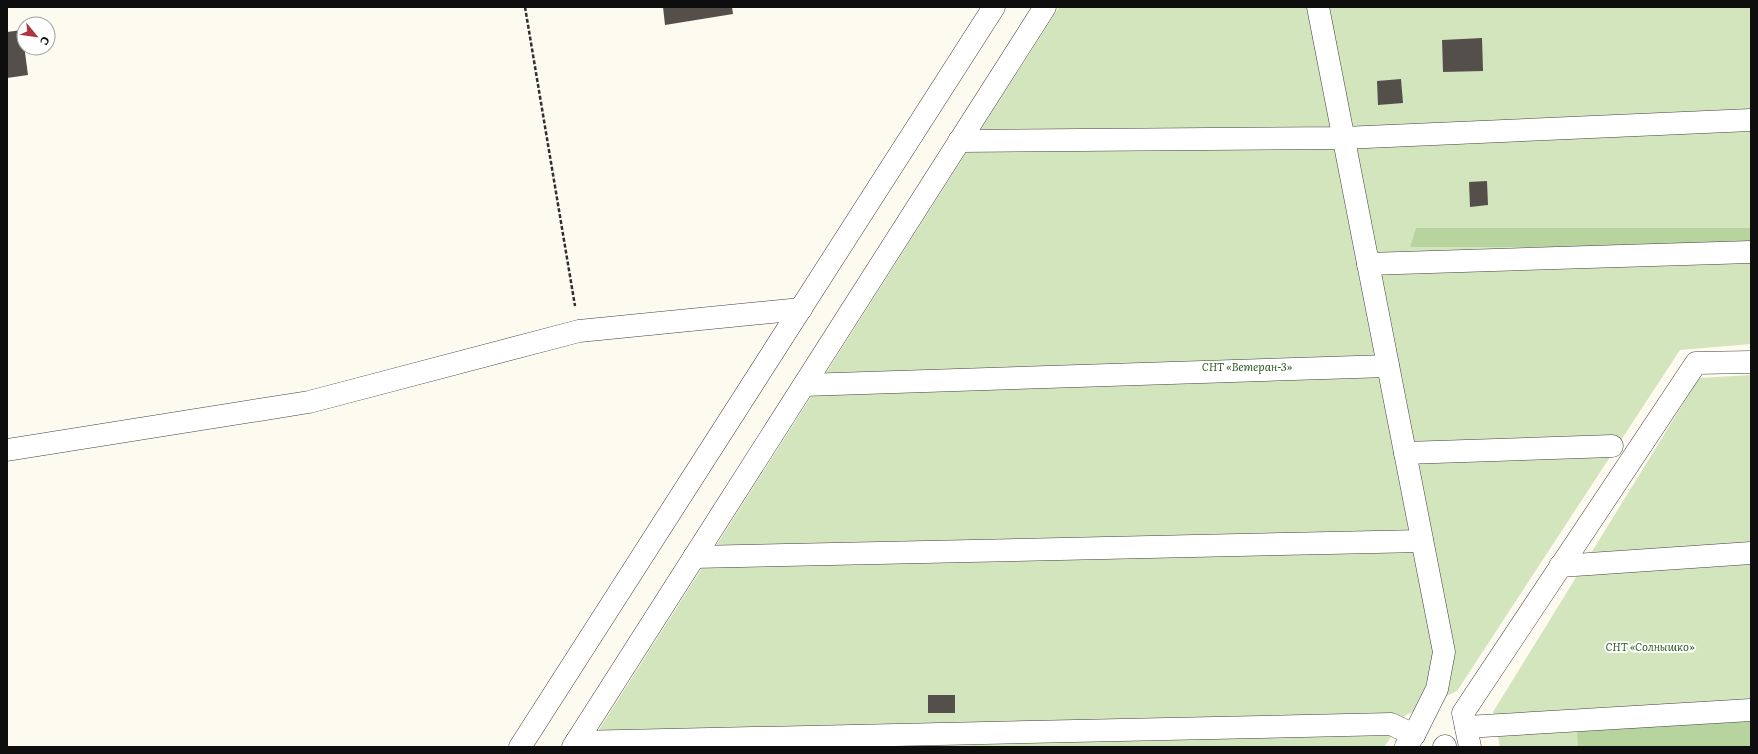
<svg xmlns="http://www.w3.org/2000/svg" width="1758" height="754" font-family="Literata,serif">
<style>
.green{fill:#d3e5bd}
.forest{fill:#b8d49e}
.building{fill:#554f4b}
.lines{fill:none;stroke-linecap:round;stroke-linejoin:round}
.minor-casing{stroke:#414141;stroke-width:23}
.path{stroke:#303030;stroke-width:2.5;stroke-dasharray:4 2;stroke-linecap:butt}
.minor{stroke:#fff;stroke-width:22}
.labels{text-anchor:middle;stroke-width:4;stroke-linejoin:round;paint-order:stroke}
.park-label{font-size:11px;font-style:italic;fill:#335f25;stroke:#fff}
</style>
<rect width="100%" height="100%" fill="#fdfaf0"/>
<g class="green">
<polygon points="1059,7 1751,7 1751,344 1680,350 1457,691 1406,715 1384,747 588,747"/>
<polygon points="1751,375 1751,747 1500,747 1493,712 1699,378"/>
</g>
<g class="forest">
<polygon points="1416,228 1751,228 1751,247 1410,247"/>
<polygon points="1751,715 1751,747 1578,747 1577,726"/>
</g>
<g class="building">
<polygon points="663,7 732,7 733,14 665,25"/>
<polygon points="22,30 28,75 7,78 7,32"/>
<polygon points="1482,38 1483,71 1443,72 1442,40"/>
<polygon points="1401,79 1403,103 1378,105 1377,81"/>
<polygon points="1487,181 1488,205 1470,207 1469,182"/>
<rect x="928" y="695" width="27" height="18"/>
</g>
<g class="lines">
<defs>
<g id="minor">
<polyline points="1318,7 1444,652 1437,689 1414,735 1406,746"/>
<polyline points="959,141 1343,138 1751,120"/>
<polyline points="1368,264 1751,252"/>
<polyline points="804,385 1388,366"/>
<polyline points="7,450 309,402 579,331 801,309"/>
<polyline points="1405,453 1612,446"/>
<polyline points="694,557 1422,541"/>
<polyline points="1560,566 1751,553"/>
<polyline points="1466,727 1751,710"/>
<polyline points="576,742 1391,724 1414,735"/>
<polyline points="520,747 994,7"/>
<polyline points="573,747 1045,7"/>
<polyline points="1444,747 1445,746"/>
<polyline points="1470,747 1463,713 1696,363 1751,362"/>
</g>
</defs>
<use href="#minor" class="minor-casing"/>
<polyline class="path" points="525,7 575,306"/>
<use href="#minor" class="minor"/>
</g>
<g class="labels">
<g class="park-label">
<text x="1247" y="371">СНТ «Ветеран-3»</text>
<text x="1650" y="651">СНТ «Солнышко»</text>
</g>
</g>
<rect width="1758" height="754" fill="none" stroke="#0e0e0e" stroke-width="16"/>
<g transform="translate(36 36) rotate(119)"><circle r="19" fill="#ffffff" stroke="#9f9f9f"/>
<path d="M0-3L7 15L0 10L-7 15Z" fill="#af343e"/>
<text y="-6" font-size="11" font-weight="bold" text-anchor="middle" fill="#0e0e0e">С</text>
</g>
</svg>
